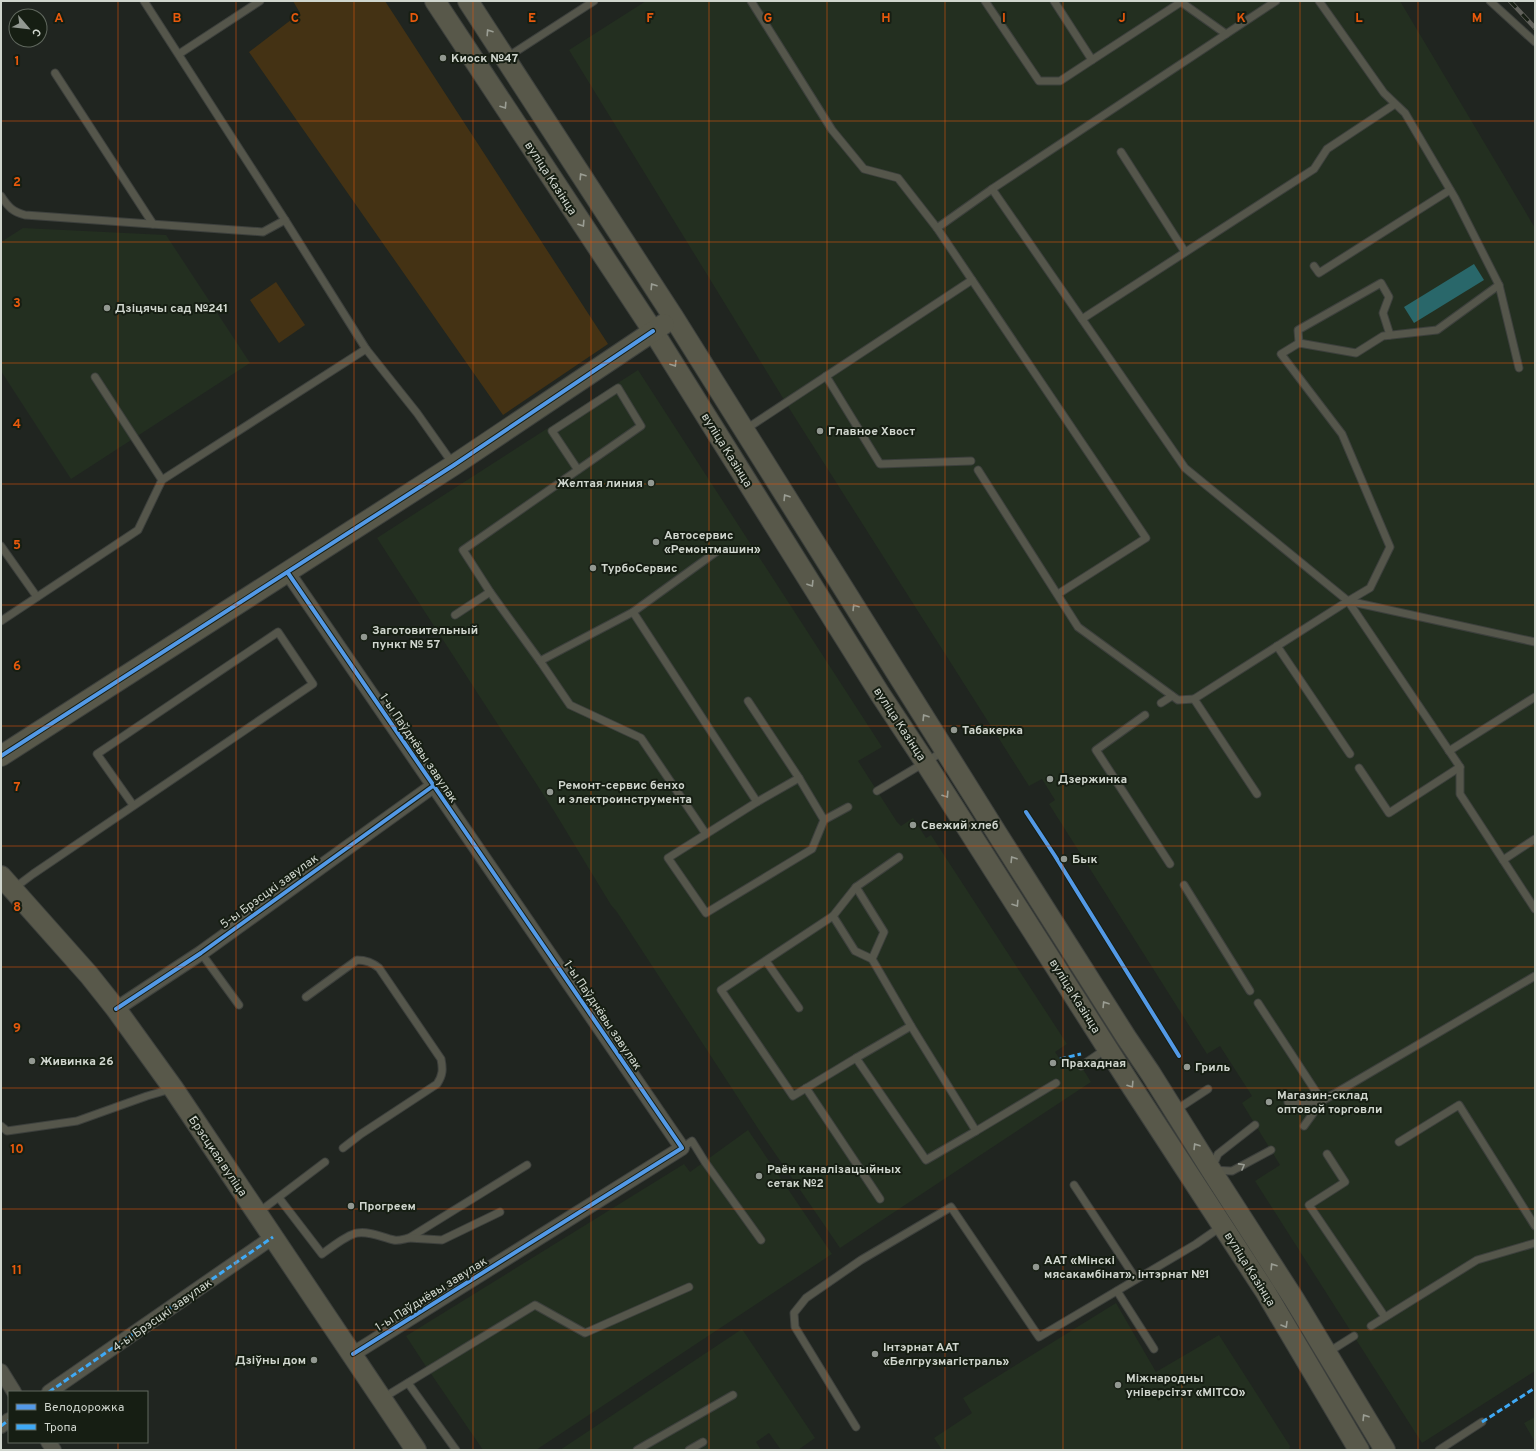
<svg xmlns="http://www.w3.org/2000/svg" width="1536" height="1451" font-family="Overpass,sans-serif">
<style>
.built{fill:#232f20}
.green{fill:#443214}
.water{fill:#29676a}
.lines{fill:none;stroke-linecap:round;stroke-linejoin:round}
.lane-casing{stroke:#3d403d;stroke-width:9}
.street-casing{stroke:#3d403d;stroke-width:16}
.secondary-casing{stroke:#3d403d;stroke-width:22}
.lane{stroke:#55564b;stroke-width:7}
.street{stroke:#55564b;stroke-width:14}
.secondary{stroke:#58584a;stroke-width:20}
.rail-casing{stroke:#61615b;stroke-width:4.5}
.rail{stroke:#161e13;stroke-width:3;stroke-dasharray:9;stroke-linecap:butt}
.quiet{stroke:#3fa9f5;stroke-width:3;stroke-dasharray:6 3;stroke-linecap:butt}
.cycleway-casing{stroke:#161e13;stroke-width:6}
.cycleway{stroke:#5399e6;stroke-width:4}
.oneway{stroke:#9a9d93}
.oneway2{stroke:#999c93}
.grid{fill:none;stroke:#e8590c;stroke-width:1;stroke-opacity:0.55}
.poi-dot{fill:#929891;stroke:#161e13;stroke-width:1.5}
.labels{text-anchor:middle;stroke-width:4;stroke-linejoin:round;paint-order:stroke}
.poi-label{font-size:12px;font-weight:bold;fill:#d0d6ce;stroke:#161e13;text-anchor:start}
.street-label{font-size:12px;fill:#d0d6ce;stroke:#161e13}
.grid-label{font-size:13px;text-anchor:middle;font-weight:bold;fill:#e8590c;stroke:#161e13;stroke-width:4;stroke-linejoin:round;paint-order:stroke}
</style>
<rect width="100%" height="100%" fill="#202520"/>
<g class="built">
<polygon points="646,1 1400,1 1535,228 1535,1371 1422,1443 1255,1181 1280,1165 1242,1103 1252,1096 1220,1046 1207,1054 1049,804 1055,800 1042,779 1029,786 794,416 569,50"/>
<polygon points="23,228 166,235 250,363 71,479 1,371 1,242"/>
<polygon points="638,370 882,747 858,761 897,822 901,826 913,818 926,838 931,835 1067,1044 1055,1052 1064,1065 1076,1058 1091,1082 840,1248 761,1133 617,912 611,905 554,811 377,538"/>
<polygon points="748,1130 832,1254 536,1450 483,1450 425,1365 406,1336 684,1164 690,1172"/>
<polygon points="1116,1303 1156,1372 1219,1335 1290,1446 1289,1450 942,1450 934,1438 972,1413 963,1398"/>
<polygon points="742,1329 815,1438 798,1450 781,1450 769,1433 756,1442 761,1450 560,1450"/>
<polygon points="1535,1417 1535,1442 1524,1423"/>
</g>
<g class="green">
<polygon points="293,1 385,1 608,344 503,415 249,52 300,13"/>
<polygon points="276,282 305,325 279,343 250,300"/>
</g>
<polygon class="water" points="1474,264 1484,280 1414,323 1404,307"/>
<g class="lines">
<defs>
<g id="lane">
<polyline points="144,1 285,220 366,349 417,413 453,464"/>
<polyline points="751,1 832,130 864,169 898,178 937,228"/>
<polyline points="985,1 1039,81 1060,81 1092,60"/>
<polyline points="1054,1 1092,60 1181,2 1226,34"/>
<polyline points="1276,1 992,189 1185,468 1348,601 1460,767 1460,794 1535,909"/>
<polyline points="1319,1 1384,93 1405,113 1455,198 1499,285 1519,368"/>
<polyline points="1490,1 1535,42"/>
<polyline points="179,54 260,1"/>
<polyline points="506,58 594,1"/>
<polyline points="55,73 153,224"/>
<polyline points="1121,152 1185,252"/>
<polyline points="992,189 937,228 1146,538 1058,594"/>
<path d="M 1,196 C 8,207 13,212 25,215 L 263,232 L 285,220"/>
<polyline points="1314,266 1319,273 1450,190"/>
<polyline points="1082,319 1314,169 1327,149 1395,104"/>
<polyline points="1299,343 1298,330 1381,283 1389,297 1383,313 1390,335"/>
<polyline points="826,376 880,464 971,461"/>
<polyline points="95,377 162,480"/>
<polyline points="746,429 972,280"/>
<polyline points="578,470 552,431 618,388 641,426 463,550 490,592 540,661 633,612 716,552"/>
<polyline points="978,470 1078,627 1178,700 1194,699"/>
<polyline points="1,546 37,597"/>
<polyline points="1348,601 1535,642"/>
<polyline points="633,612 757,802"/>
<polyline points="455,615 490,592"/>
<polyline points="1,621 138,530 162,480 366,349"/>
<polyline points="1277,646 1350,754"/>
<polyline points="540,661 570,705 641,738 706,834"/>
<polyline points="748,701 799,778"/>
<polyline points="1161,703 1172,696"/>
<polyline points="1145,715 1096,750 1170,864"/>
<polyline points="1449,751 1535,697"/>
<polyline points="1359,768 1389,813 1460,767"/>
<polyline points="877,791 944,751"/>
<polyline points="1257,794 1194,699 1348,601 1370,588 1390,547 1342,434 1281,354 1299,343 1356,353 1383,336 1437,330 1499,285"/>
<polyline points="824,820 812,849 706,913 668,858 757,802 799,778 824,820 848,807"/>
<polyline points="899,857 856,887 884,932 872,959 911,1026 976,1131 1056,1083"/>
<polyline points="1503,860 1535,839"/>
<polyline points="1184,885 1250,991"/>
<polyline points="856,887 833,916 721,990 793,1096 856,1058 926,1160 976,1131"/>
<polyline points="13,889 33,874 313,684 278,632 97,754 133,805"/>
<polyline points="833,916 855,951 872,959"/>
<polyline points="201,953 239,1005"/>
<polyline points="766,961 799,1008"/>
<path d="M 306,997 L 357,960 C 366,960 372,962 379,968 L 441,1059 C 443,1069 443,1075 437,1084 L 361,1134 L 343,1148"/>
<polyline points="1258,1003 1322,1101"/>
<polyline points="856,1058 911,1026"/>
<polyline points="1081,1066 1106,1049"/>
<polyline points="806,1088 880,1199"/>
<polyline points="1288,1102 1322,1101"/>
<polyline points="1176,1110 1208,1089"/>
<polyline points="1255,1125 1218,1154 1211,1170 1232,1171 1271,1150"/>
<polyline points="1,1126 7,1131 77,1121 147,1096 171,1089"/>
<polyline points="1304,1126 1322,1101 1535,976"/>
<polyline points="1399,1142 1459,1105 1535,1226"/>
<polyline points="682,1148 692,1141 705,1162 761,1240"/>
<polyline points="1327,1154 1345,1182 1309,1205 1385,1317"/>
<polyline points="1074,1185 1136,1279"/>
<path d="M 279,1198 L 322,1254 C 331,1248 346,1235 357,1233 C 370,1231 381,1237 394,1240 C 398,1241 404,1239 409,1238 L 527,1165"/>
<polyline points="259,1212 325,1162"/>
<polyline points="409,1238 442,1240 500,1212"/>
<polyline points="1117,1291 1154,1349"/>
<polyline points="1371,1326 1477,1260 1535,1243"/>
<polyline points="1327,1353 1354,1336"/>
<polyline points="408,1383 456,1450"/>
<polyline points="383,1398 535,1305 585,1333 689,1287"/>
<polyline points="856,1427 795,1327 794,1313 806,1298 861,1260 951,1207 1039,1337 1196,1244 1222,1226"/>
<polyline points="637,1450 733,1395"/>
<polyline points="689,1450 703,1442"/>
<polyline points="1439,1450 1482,1422"/>
</g>
<g id="street">
<polyline points="288,573 682,1148 353,1354"/>
<polyline points="116,1009 201,953 433,786"/>
<polyline points="1,1371 14,1392"/>
<polyline points="49,1392 273,1237"/>
<polyline points="1,1426 9,1420"/>
<polyline points="48,1442 54,1450"/>
</g>
<g id="secondary">
<polyline points="435,1 653,331 880,694 925,762 1132,1087 1265,1291 1359,1450"/>
<polyline points="468,1 674,318 998,835 1126,1037 1151,1074 1211,1170 1294,1299 1385,1450"/>
<polyline points="1,756 454,465 664,324"/>
<polyline points="1,876 89,975 116,1009 173,1088 416,1450"/>
</g>
</defs>
<use href="#lane" class="lane-casing"/>
<use href="#street" class="street-casing"/>
<use href="#secondary" class="secondary-casing"/>
<use href="#lane" class="lane"/>
<use href="#street" class="street"/>
<use href="#secondary" class="secondary"/>
<defs>
<polyline id="rail" points="1510,1 1535,28"/>
</defs>
<use href="#rail" class="rail-casing"/>
<use href="#rail" class="rail"/>
<g class="quiet">
<polyline points="1060,1059 1081,1054"/>
<polyline points="49,1392 273,1237"/>
<polyline points="1482,1422 1535,1388"/>
<polyline points="1,1426 9,1420"/>
</g>
<defs>
<g id="cycleway">
<polyline points="288,573 682,1148 353,1354"/>
<polyline points="1,756 454,465 653,331"/>
<polyline points="1026,812 1055,856 1179,1056"/>
<polyline points="116,1009 201,953 433,786"/>
</g>
</defs>
<use href="#cycleway" class="cycleway-casing"/>
<use href="#cycleway" class="cycleway"/>
</g>
<defs><path id="oneway-chevron" d="M-2-3.5L2.5 0L-2 3.5" fill="none" stroke-width="1.6" stroke-linecap="round" stroke-linejoin="round"/></defs>
<g class="oneway">
<use href="#oneway-chevron" transform="translate(489 32) rotate(-123)"/>
<use href="#oneway-chevron" transform="translate(504 106) rotate(57)"/>
<use href="#oneway-chevron" transform="translate(582 176) rotate(-123)"/>
<use href="#oneway-chevron" transform="translate(582 224) rotate(57)"/>
<use href="#oneway-chevron" transform="translate(653 286) rotate(-123)"/>
<use href="#oneway-chevron" transform="translate(674 364) rotate(58)"/>
<use href="#oneway-chevron" transform="translate(786 497) rotate(-122)"/>
<use href="#oneway-chevron" transform="translate(811 584) rotate(58)"/>
<use href="#oneway-chevron" transform="translate(855 607) rotate(-122)"/>
<use href="#oneway-chevron" transform="translate(925 717) rotate(-122)"/>
<use href="#oneway-chevron" transform="translate(946 795) rotate(57)"/>
<use href="#oneway-chevron" transform="translate(1013 859) rotate(-122)"/>
<use href="#oneway-chevron" transform="translate(1016 904) rotate(57)"/>
<use href="#oneway-chevron" transform="translate(1105 1004) rotate(-122)"/>
<use href="#oneway-chevron" transform="translate(1131 1085) rotate(57)"/>
<use href="#oneway-chevron" transform="translate(1196 1146) rotate(-122)"/>
<use href="#oneway-chevron" transform="translate(1273 1266) rotate(-123)"/>
<use href="#oneway-chevron" transform="translate(1285 1325) rotate(59)"/>
<use href="#oneway-chevron" transform="translate(1365 1417) rotate(-122)"/>
</g>
<use class="oneway2" href="#oneway-chevron" transform="translate(1242 1166) rotate(-29)"/>
<path class="grid" d="M 118,1 L 118,1392M 236,1 L 236,1450M 354,1 L 354,1450M 473,1 L 473,1450M 591,1 L 591,1450M 709,1 L 709,1450M 827,1 L 827,1450M 945,1 L 945,1450M 1063,1 L 1063,1450M 1182,1 L 1182,1450M 1300,1 L 1300,1450M 1418,1 L 1418,1450M 1,121 L 1535,121M 1,242 L 1535,242M 1,363 L 1535,363M 1,484 L 1535,484M 1,605 L 1535,605M 1,726 L 1535,726M 1,846 L 1535,846M 1,967 L 1535,967M 1,1088 L 1535,1088M 1,1209 L 1535,1209M 1,1330 L 1535,1330M 118,1442 L 118,1450"/>
<g class="poi-dot">
<circle cx="443" cy="58" r="4"/>
<circle cx="107" cy="308" r="4"/>
<circle cx="820" cy="431" r="4"/>
<circle cx="651" cy="483" r="4"/>
<circle cx="656" cy="542" r="4"/>
<circle cx="593" cy="568" r="4"/>
<circle cx="364" cy="637" r="4"/>
<circle cx="954" cy="730" r="4"/>
<circle cx="1050" cy="779" r="4"/>
<circle cx="550" cy="792" r="4"/>
<circle cx="913" cy="825" r="4"/>
<circle cx="1064" cy="859" r="4"/>
<circle cx="32" cy="1061" r="4"/>
<circle cx="1053" cy="1063" r="4"/>
<circle cx="1187" cy="1067" r="4"/>
<circle cx="1269" cy="1102" r="4"/>
<circle cx="759" cy="1176" r="4"/>
<circle cx="351" cy="1206" r="4"/>
<circle cx="1036" cy="1267" r="4"/>
<circle cx="875" cy="1354" r="4"/>
<circle cx="314" cy="1360" r="4"/>
<circle cx="1118" cy="1385" r="4"/>
</g>
<g class="labels">
<g class="poi-label">
<text x="451" y="62">Киоск №47</text>
<text x="115" y="312">Дзіцячы сад №241</text>
<text x="828" y="435">Главное Хвост</text>
<text x="643" y="487" text-anchor="end">Желтая линия</text>
<text x="664" y="539">Автосервис<tspan x="664" dy="14">«Ремонтмашин»</tspan></text>
<text x="601" y="572">ТурбоСервис</text>
<text x="372" y="634">Заготовительный<tspan x="372" dy="14">пункт № 57</tspan></text>
<text x="962" y="734">Табакерка</text>
<text x="1058" y="783">Дзержинка</text>
<text x="558" y="789">Ремонт-сервис бенхо<tspan x="558" dy="14">и электроинструмента</tspan></text>
<text x="921" y="829">Свежий хлеб</text>
<text x="1072" y="863">Бык</text>
<text x="40" y="1065">Живинка 26</text>
<text x="1061" y="1067">Прахадная</text>
<text x="1195" y="1071">Гриль</text>
<text x="1277" y="1099">Магазин-склад<tspan x="1277" dy="14">оптовой торговли</tspan></text>
<text x="767" y="1173">Раён каналізацыйных<tspan x="767" dy="14">сетак №2</tspan></text>
<text x="359" y="1210">Прогреем</text>
<text x="1044" y="1264">ААТ «Мінскі<tspan x="1044" dy="14">мясакамбінат», інтэрнат №1</tspan></text>
<text x="883" y="1351">Інтэрнат ААТ<tspan x="883" dy="14">«Белгрузмагістраль»</tspan></text>
<text x="306" y="1364" text-anchor="end">Дзіўны дом</text>
<text x="1126" y="1382">Міжнародны<tspan x="1126" dy="14">універсітэт «МІТСО»</tspan></text>
</g>
<g class="street-label">
<text transform="translate(551 178) rotate(57)" y="4">вуліца Казінца</text>
<text transform="translate(727 450) rotate(58)" y="4">вуліца Казінца</text>
<text transform="translate(900 724) rotate(57)" y="4">вуліца Казінца</text>
<text transform="translate(419 748) rotate(56)" y="4">1-ы Паўднёвы завулак</text>
<text transform="translate(269 891) rotate(-36)" y="4">5-ы Брэсцкі завулак</text>
<text transform="translate(1075 996) rotate(58)" y="4">вуліца Казінца</text>
<text transform="translate(603 1015) rotate(56)" y="4">1-ы Паўднёвы завулак</text>
<text transform="translate(218 1156) rotate(56)" y="4">Брэсцкая вуліца</text>
<text transform="translate(1250 1269) rotate(58)" y="4">вуліца Казінца</text>
<text transform="translate(431 1294) rotate(-32)" y="4">1-ы Паўднёвы завулак</text>
<text transform="translate(162 1315) rotate(-35)" y="4">4-ы Брэсцкі завулак</text>
</g>
</g>
<g class="grid-label">
<text x="59" y="22">A</text>
<text x="177" y="22">B</text>
<text x="295" y="22">C</text>
<text x="414" y="22">D</text>
<text x="532" y="22">E</text>
<text x="650" y="22">F</text>
<text x="768" y="22">G</text>
<text x="886" y="22">H</text>
<text x="1004" y="22">I</text>
<text x="1122" y="22">J</text>
<text x="1241" y="22">K</text>
<text x="1359" y="22">L</text>
<text x="1477" y="22">M</text>
<text x="17" y="65">1</text>
<text x="17" y="186">2</text>
<text x="17" y="307">3</text>
<text x="17" y="428">4</text>
<text x="17" y="549">5</text>
<text x="17" y="670">6</text>
<text x="17" y="791">7</text>
<text x="17" y="911">8</text>
<text x="17" y="1032">9</text>
<text x="17" y="1153">10</text>
<text x="17" y="1274">11</text>
</g>
<rect width="1536" height="1451" fill="none" stroke="#d0d6ce" stroke-width="4"/>
<rect x="8" y="1391" width="140" height="52" fill="#161e13" stroke="#60685e"/>
<rect x="16" y="1404" width="20" height="6" fill="#5399e6" stroke="#60685e"/>
<text x="44" y="1411" font-size="12" fill="#d0d6ce">Велодорожка</text>
<rect x="16" y="1424" width="20" height="6" fill="#3fa9f5" stroke="#60685e"/>
<text x="44" y="1431" font-size="12" fill="#d0d6ce">Тропа</text>
<g transform="translate(28 28) rotate(118)"><circle r="19" fill="#161e13" stroke="#60685e"/>
<path d="M0-3L7 15L0 10L-7 15Z" fill="#929891"/>
<text y="-6" font-size="11" font-weight="bold" text-anchor="middle" fill="#d0d6ce">С</text>
</g>
</svg>
